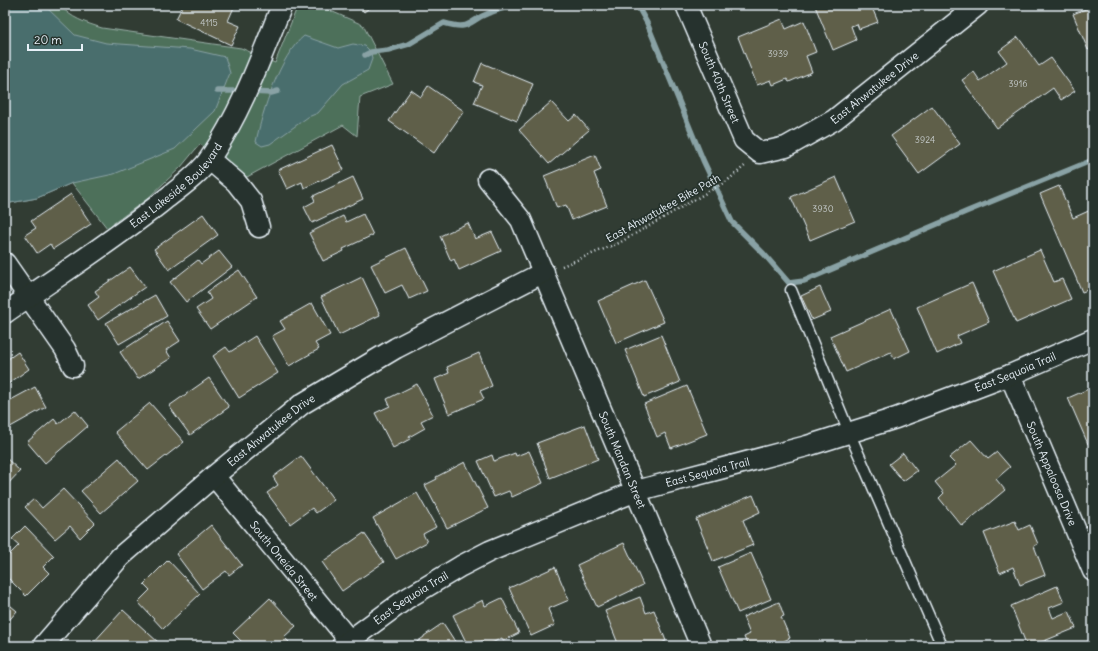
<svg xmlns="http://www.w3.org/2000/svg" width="1098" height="651" font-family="Delius,sans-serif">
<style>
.green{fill:#4e705a;stroke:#9bb0a9}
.water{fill:#496e6d;stroke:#89a2a5}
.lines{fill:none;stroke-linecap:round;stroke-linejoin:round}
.stream{stroke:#89a2a5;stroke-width:5.5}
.building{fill:#5f5f4a;stroke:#e8f1f8}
.service-casing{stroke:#e8f1f8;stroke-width:13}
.minor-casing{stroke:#e8f1f8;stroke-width:23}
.path{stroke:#e8f1f8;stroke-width:2.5;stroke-dasharray:1 3;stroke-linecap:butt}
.service{stroke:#26332d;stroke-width:10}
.minor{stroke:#26332d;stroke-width:20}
.labels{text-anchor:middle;stroke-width:3.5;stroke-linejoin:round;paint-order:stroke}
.number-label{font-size:9px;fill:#c6cccc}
.street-label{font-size:11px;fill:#e8f1f8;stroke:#26332d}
</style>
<rect width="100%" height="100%" fill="#313c33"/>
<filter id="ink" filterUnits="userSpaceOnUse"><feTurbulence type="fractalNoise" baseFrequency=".025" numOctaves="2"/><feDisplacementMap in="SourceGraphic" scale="8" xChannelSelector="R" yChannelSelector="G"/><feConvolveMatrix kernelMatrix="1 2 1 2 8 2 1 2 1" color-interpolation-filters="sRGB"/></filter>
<g filter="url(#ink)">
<path class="green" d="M 5,5 L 60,5 C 70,18 86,23 102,28 L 241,48 L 275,63 L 298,5 L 317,5 L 363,25 L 393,84 L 360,97 L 357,136 L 343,125 L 247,177 L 200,144 L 181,167 L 147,199 L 107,228 L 72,183 L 37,198 L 5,204 Z"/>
<g class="water">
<polygon points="5,5 44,5 75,35 106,43 190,49 225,57 230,73 215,111 175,149 114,174 72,183 37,198 5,204"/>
<path d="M 304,36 L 338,48 L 353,44 L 365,46 L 371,52 L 372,59 L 368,70 L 343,84 L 318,113 L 308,117 L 270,144 L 262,146 L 256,142 C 262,112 280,55 304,36 Z"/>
</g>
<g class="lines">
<g class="stream">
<polyline points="637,5 647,23 703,160 732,222 764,254 789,283 804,281 968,211 1093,160"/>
<path d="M 365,55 L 371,52 L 388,50 L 409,44 L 444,23 C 472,31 467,21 489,13 C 497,10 505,8 514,5"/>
<polyline points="217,91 242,91"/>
<polyline points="251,92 271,93 278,91"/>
</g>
</g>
<g class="building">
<polygon points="183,5 235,5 228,21 240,26 231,45 176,19"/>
<polygon points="358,5 373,5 364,12"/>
<polygon points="817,5 871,5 878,22 859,29 857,24 851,26 856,40 833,50 815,6"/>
<polygon points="1093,6 1093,47 1088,50 1073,14"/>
<polygon points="782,19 786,29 804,21 816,52 806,56 812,72 789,82 787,79 773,85 771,80 757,85 738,37"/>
<polygon points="1018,37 1039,66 1051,58 1075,91 1061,100 1053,88 997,128 962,80 974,72 980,81 1007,62 999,51"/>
<polygon points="482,63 533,84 517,121 474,103 482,85 474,82"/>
<polygon points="428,86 464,111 434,153 389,121 411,90 421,97"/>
<polygon points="551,102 569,121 576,115 589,130 549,164 519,130"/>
<polygon points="932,106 960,144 919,174 891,136"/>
<polygon points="332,145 344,170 304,188 302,182 287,189 278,170"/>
<polygon points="595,155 601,170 594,173 607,206 572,220 566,205 557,208 544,176"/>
<polygon points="353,177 363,199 312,223 304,207 315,201 313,196"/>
<polygon points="836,177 855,221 810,240 791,197"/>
<polygon points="1059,186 1073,218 1093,209 1093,234 1090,235 1093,241 1093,268 1089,270 1093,280 1093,288 1082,292 1040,194"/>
<polygon points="71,194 91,224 53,249 50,244 37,253 25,235 36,228 31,221"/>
<polygon points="203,214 218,235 169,270 154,249"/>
<polygon points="363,214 373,235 343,249 344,251 323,261 309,233 343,216 346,222"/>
<polygon points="468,223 475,239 492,232 501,251 459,270 454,259 451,261 440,236"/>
<polygon points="406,248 427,291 409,299 402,285 385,293 371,265"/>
<polygon points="1040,250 1054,282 1062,279 1071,299 1016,323 993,271"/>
<polygon points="219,251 232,267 186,302 170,282 198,260 201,264"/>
<polygon points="130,267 145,287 98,320 88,305 99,297 95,291"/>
<polygon points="239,270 257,297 210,329 196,309 211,299 207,292"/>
<polygon points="362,277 380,315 339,335 321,297"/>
<polygon points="645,280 664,322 616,343 598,301"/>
<polygon points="972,283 989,322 957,336 960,343 937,354 917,307"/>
<polygon points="820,287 831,312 812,320 801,296"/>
<polygon points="155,295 167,316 119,344 106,323"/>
<polygon points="312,303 330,335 315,343 319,349 289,366 272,336 285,329 280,321"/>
<polygon points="891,309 910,351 894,359 891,352 846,372 830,336"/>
<polygon points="167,321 180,341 166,350 171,358 138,379 120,352"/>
<polygon points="661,335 680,382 644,397 625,350"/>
<polygon points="255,336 278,373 239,398 213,356 226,347 230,352"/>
<polygon points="18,352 29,369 5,386 5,361"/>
<polygon points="479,353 492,386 480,391 484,399 449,414 435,379 449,373 447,367"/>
<polygon points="209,378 229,407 190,435 169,406"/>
<polygon points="417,384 433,415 421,421 425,428 409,437 410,439 393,448 375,413 390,406 387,399"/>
<polygon points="687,386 707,434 671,448 665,433 657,437 644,404"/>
<polygon points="35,387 46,407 5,430 5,403"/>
<polygon points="1093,387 1093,441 1088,444 1068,398"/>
<polygon points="150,403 184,442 148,470 115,432"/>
<polygon points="75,410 88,426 45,463 27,442 54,419 58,424"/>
<polygon points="585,425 598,459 550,478 537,443"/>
<polygon points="971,440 988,459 997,452 1010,467 996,479 1005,490 962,526 939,498 944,493 935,482 956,465 949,458"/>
<polygon points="529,451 543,483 512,497 509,491 494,497 478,461 492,455 494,461 515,453 516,456"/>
<polygon points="903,453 917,471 903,481 889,464"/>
<polygon points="301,456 334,500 316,513 312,508 290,524 267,493 278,485 273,477"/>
<polygon points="5,457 20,471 5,487"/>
<polygon points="119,458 138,481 101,513 81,491"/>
<polygon points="465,462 488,508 447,528 425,485 437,479 436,477"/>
<polygon points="63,489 95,523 80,538 70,526 55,539 25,507 34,499 42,508"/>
<polygon points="417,493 436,527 423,534 427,542 396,559 373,518"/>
<polygon points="753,495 760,512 743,520 753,545 713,561 696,519"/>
<polygon points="1015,521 1019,530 1030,525 1038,544 1034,546 1045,575 1020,585 1013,567 1000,573 984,533"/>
<polygon points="211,525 242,565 229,575 226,571 202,589 176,554"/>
<polygon points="25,526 54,556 43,567 49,573 26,596 5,575 5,559 19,545 12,539"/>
<polygon points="364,533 384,562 342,591 322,562"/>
<polygon points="624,543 643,585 597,607 577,565"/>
<polygon points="751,553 771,599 738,613 718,567"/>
<polygon points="168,560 200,594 163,629 138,602 150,590 144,584"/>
<polygon points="555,567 569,600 548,609 555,625 531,636 509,588"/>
<polygon points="1057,586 1064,602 1049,608 1053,618 1069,611 1076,628 1032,646 1027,646 1011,606"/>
<polygon points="640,597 646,613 654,610 666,641 654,646 619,646 605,611"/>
<polygon points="270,598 296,626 284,637 289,642 285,646 246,646 233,633"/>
<polygon points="502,598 519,633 503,641 502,638 486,646 484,646 482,641 468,646 453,615 483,600 485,606"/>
<polygon points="5,601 17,611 5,625"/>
<polygon points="779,602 784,616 781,617 790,638 784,641 786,646 748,646 744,637 750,634 743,617"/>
<polygon points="123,610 159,643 156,646 94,646 92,644"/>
<polygon points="443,623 458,646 411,646 424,637 424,636"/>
</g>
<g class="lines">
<defs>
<polyline id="service" points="791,290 849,432 942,646"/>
<g id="minor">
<path id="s1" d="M 686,5 L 744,140 L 760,153 L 786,147 L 834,120 L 978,5"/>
<polyline points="210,160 236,182 251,201 259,227"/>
<path id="s2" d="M 488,179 L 521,220 L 701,646"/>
<polyline points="5,263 65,349 73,366"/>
<path id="s3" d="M 5,313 C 58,276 113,241 163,201 C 177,190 201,173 210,158 C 242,111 261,57 282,5"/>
<path id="s4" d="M 1010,375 L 1093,571"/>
<path id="s5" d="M 214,476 L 354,646"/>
<path id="s6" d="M 43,646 L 120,557 L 214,476 L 302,404 L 396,348 L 544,272"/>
<path id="s7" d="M 342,646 L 406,599 L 461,566 L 490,551 L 636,491 L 807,446 L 896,418 L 1010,375 L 1093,339"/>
</g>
</defs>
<use href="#service" class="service-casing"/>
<use href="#minor" class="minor-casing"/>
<polyline class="path" points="562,266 619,243 727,181 746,165"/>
<use href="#service" class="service"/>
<use href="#minor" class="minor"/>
</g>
</g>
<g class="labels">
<g class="number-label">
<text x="209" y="26">4115</text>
<text x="778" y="57">3939</text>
<text x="1018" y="87">3916</text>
<text x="925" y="143">3924</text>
<text x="823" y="212">3930</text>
</g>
<g class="street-label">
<text dy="4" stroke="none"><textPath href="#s1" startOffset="84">South 40th Street</textPath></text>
<text dy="4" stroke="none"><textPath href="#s1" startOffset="301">East Ahwatukee Drive</textPath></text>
<text dy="4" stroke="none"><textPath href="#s3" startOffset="214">East Lakeside Boulevard</textPath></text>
<text transform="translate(663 208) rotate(-29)" y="4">East Ahwatukee Bike Path</text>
<text dy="4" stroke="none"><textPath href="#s7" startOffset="732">East Sequoia Trail</textPath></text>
<text dy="4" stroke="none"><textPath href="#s6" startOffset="315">East Ahwatukee Drive</textPath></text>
<text dy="4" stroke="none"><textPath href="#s2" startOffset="313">South Mandan Street</textPath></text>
<text dy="4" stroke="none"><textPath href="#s7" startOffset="408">East Sequoia Trail</textPath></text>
<text dy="4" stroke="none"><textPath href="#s4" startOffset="107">South Appaloosa Drive</textPath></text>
<text dy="4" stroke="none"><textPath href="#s5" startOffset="110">South Oneida Street</textPath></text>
<text dy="4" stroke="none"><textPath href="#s7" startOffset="84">East Sequoia Trail</textPath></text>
</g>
</g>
<rect width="1098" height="651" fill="none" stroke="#26332d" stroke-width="20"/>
<rect x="10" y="10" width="1078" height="631" fill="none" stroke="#e8f1f8" stroke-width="1.5" filter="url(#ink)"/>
<path d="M28 44v6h54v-6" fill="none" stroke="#e8f1f8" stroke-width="2"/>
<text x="34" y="44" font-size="12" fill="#e8f1f8" stroke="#26332d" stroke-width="3" paint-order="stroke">20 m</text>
</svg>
